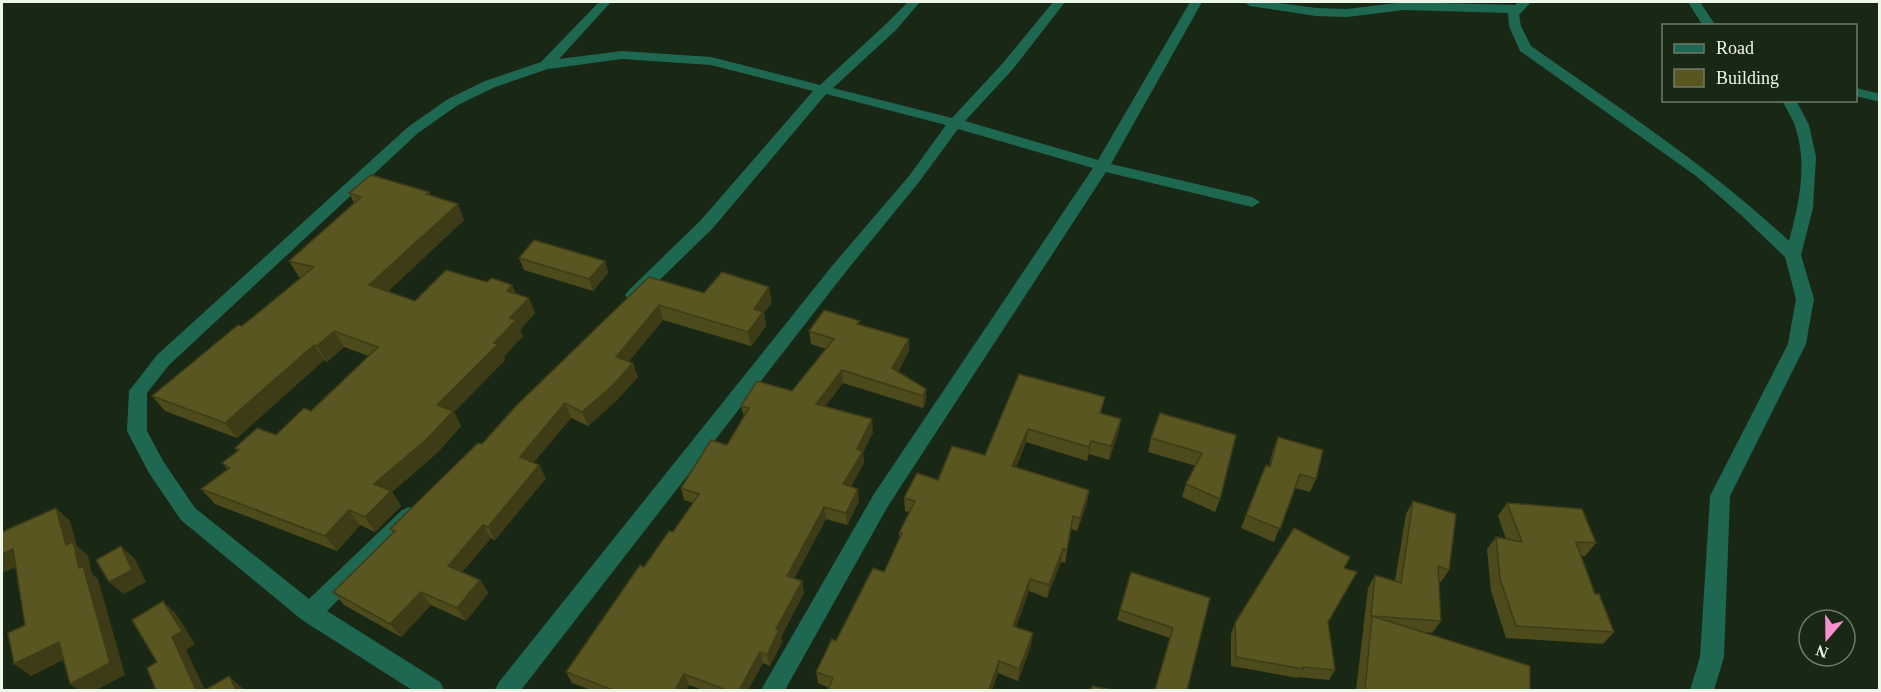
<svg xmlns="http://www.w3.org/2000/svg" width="1881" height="692" font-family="'Times New Roman',serif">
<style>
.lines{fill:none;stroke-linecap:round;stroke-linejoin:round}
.minor{fill:#1e6851;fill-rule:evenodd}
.wall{fill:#4d4a1c}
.shaded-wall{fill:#3e3c17}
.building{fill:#595621;stroke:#3e3c17;stroke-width:1.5}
</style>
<rect width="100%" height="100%" fill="#192814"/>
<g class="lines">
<g class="minor">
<polygon points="599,2 611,2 559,59 622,51 711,57 820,85 886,24 908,2 920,2 896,30 833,88 952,118 1003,63 1053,2 1065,2 1013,69 965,121 1098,160 1190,2 1202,2 1111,164 1252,197 1260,202 1252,207 1106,172 888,506 785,690 761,690 874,494 1093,168 958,129 919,182 844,274 521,690 495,690 499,682 832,266 909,176 946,125 826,94 713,228 640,299 628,299 625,295 628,291 701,220 813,91 711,65 622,59 548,69 495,87 458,105 418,133 169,365 147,393 147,431 163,461 195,508 309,599 402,510 409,507 416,510 419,516 416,522 327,611 440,682 444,690 412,690 302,620 181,520 149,473 127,431 129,391 157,355 408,127 448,99 485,81 541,62"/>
<path d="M 1244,2 L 1271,2 L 1316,8 L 1347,9 L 1404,2 L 1515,5 L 1518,2 L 1531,2 L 1519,15 L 1521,26 L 1531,46 C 1619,108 1710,167 1789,241 C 1799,204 1808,164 1795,126 C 1792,117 1786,109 1782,100 L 1796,100 L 1809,125 L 1816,157 L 1813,208 L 1801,255 L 1814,299 L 1806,344 L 1730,496 L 1724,657 L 1714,690 L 1690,690 L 1700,657 L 1710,496 L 1788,344 L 1796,299 L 1785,257 L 1741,215 L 1696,176 L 1520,51 L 1509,26 L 1508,13 L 1404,10 L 1347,17 L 1316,16 L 1250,6 Z"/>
<polygon points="1688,2 1700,2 1716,26 1703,26"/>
<polygon points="1856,88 1880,94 1880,102 1856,96"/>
</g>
</g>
<g class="wall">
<polygon points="429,192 430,196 464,220 388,291 415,301 487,282 512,285 516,294 535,313 520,330 523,336 504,356 505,360 454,412 461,426 437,453 392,492 401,506 375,532 360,525 337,551 215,504 201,489 227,469 222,463 237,451 235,448 276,435 311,411 369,356 344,347 327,362 324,360 237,438 165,411 152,396 242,326 302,277 299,277 289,261 354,203 349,193"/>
<polygon points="519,258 605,261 608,273 593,291 524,270"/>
<polygon points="649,277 704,293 772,302 764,313 766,326 751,346 663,320 629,361 638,377 616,401 588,426 571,418 534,462 546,478 495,540 491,538 462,572 480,580 488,593 466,621 431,605 401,637 344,605 333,592 393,532 390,529 482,444"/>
<polygon points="860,325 909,351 898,372 926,389 926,402 923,408 843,383 825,406 873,432 863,452 864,463 851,486 859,501 847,525 826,519 794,579 802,581 804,593 781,637 782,642 770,666 763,663 748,690 703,690 689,685 686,690 591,690 572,683 566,672 644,567 673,532 693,503 684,500 681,488 727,445 744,417 741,406 792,391 826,349 811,344 809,331"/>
<polygon points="1019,374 1102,411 1101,414 1121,419 1118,433 1109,460 1089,454 1087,461 1026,442 1016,468 1089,490 1087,503 1077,531 1071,529 1065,563 1061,562 1047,598 1029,591 1016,627 1031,645 1018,681 998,673 992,690 828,690 829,688 818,683 816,672 884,572 899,539 899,533 909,512 905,511 904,498 985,455"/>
<polygon points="1236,435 1220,499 1215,512 1182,497 1186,484 1196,466 1148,452 1151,438"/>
<polygon points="1278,437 1316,479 1310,492 1295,488 1274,542 1241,528 1266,465 1269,466 1273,450"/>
<polygon points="1413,501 1449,570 1441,582 1439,582 1441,621 1432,633 1425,632 1530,690 1356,690 1363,631 1364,629 1363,629 1368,588 1375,575 1395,581 1406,514"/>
<polygon points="1507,503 1596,543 1585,556 1581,556 1595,594 1614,632 1603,644 1506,638 1491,591 1487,549 1496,537 1506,539 1498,516"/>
<polygon points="1344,568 1328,622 1335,670 1329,680 1299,677 1298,678 1231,666 1231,634 1235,623"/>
<polygon points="1210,598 1187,690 1155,690 1170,638 1117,620 1120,610"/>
</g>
<g class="shaded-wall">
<polygon points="458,204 464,220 378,301 369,285"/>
<polygon points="605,261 608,273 593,291 589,279"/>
<polygon points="512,285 519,301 507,291"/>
<polygon points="769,287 772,302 764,313 766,326 751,346 748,332 754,309"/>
<polygon points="529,298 535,313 520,330 523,336 504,356 505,360 454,412 461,426 437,453 392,492 401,506 375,532 365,517 374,484 437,405 494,343 510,318"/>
<polygon points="659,305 663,320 621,371 616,357"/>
<polygon points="334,331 344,347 327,362 317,346"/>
<polygon points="909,339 909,351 893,381 892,368"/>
<polygon points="314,345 324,360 237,438 225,423"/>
<polygon points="633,363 638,377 616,401 588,426 582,412"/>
<polygon points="842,370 843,383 818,416 816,404"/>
<polygon points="926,389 926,402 923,408 923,396"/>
<polygon points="565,403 571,418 526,471 520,457"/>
<polygon points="872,419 873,432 863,452 864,463 845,497 843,484 857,449"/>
<polygon points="1121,419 1118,433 1109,460 1111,446"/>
<polygon points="1028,429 1026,442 1011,480 1012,466"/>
<polygon points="1091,441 1089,454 1087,461 1089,447"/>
<polygon points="539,465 546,478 495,540 488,527"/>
<polygon points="858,489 859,501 847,525 846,513"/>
<polygon points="1089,490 1087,503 1077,531 1080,518"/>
<polygon points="824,507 826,519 789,588 787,576"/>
<polygon points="56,508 70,521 77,546 88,555 92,574 98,579 125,675 96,690 79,690 70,684 79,568 66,545"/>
<polygon points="349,510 360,525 337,551 325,536"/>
<polygon points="483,525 491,538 456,579 448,566"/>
<polygon points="121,546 135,559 146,582 124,594 109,582"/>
<polygon points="13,549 28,562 2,573 2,554"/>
<polygon points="1063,549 1061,562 1047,598 1049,585"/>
<polygon points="1030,579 1029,591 1012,638 1013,626"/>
<polygon points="480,580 488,593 466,621 457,608"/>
<polygon points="802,581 804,593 781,637 782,642 770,666 767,655 776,629"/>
<polygon points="421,592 431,605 401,637 390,624"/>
<polygon points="163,601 176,614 195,644 186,650 205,690 196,690 172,637"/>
<polygon points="1033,633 1031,645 1018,681 1019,669"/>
<polygon points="59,642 75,654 31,676 14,664"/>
<polygon points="760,652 763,663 748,690 739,690"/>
<polygon points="999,661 998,673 992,690 989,690"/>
<polygon points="684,674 689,685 686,690 675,690"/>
<polygon points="229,676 242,688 243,690 236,690"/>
</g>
<g class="building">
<polygon points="371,175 429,192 426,194 458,204 369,285 415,301 446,270 487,282 492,278 512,285 507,291 529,298 510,318 516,320 494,343 498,344 437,405 453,411 428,438 374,484 391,491 365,517 349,510 325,536 201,489 230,468 222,463 239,450 235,448 257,428 276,435 304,408 311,411 378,347 334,331 317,346 314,345 225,423 152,396 238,325 242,326 314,267 289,261 361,197 349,193"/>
<polygon points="534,240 605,261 589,279 519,258"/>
<polygon points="722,272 769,287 754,309 763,312 748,332 659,305 616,357 633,363 611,387 582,412 565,403 520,457 539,465 488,527 483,525 448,566 480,580 457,608 421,592 390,624 333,592 395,531 390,529 478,443 482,444 515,407 649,277 704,293"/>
<polygon points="824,310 860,321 857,324 909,339 892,368 926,389 923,396 842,370 816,404 872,419 857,449 863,451 843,484 858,489 846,513 824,507 787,576 802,581 776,629 779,630 767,655 760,652 739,690 726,690 684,674 675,690 613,690 566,672 640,565 644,567 669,531 673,532 699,494 681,488 711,440 727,445 749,408 741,406 757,381 792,391 834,339 809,331"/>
<polygon points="1019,374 1105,397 1100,413 1121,419 1111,446 1091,441 1089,447 1028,429 1012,466 1089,490 1080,518 1073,516 1067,550 1063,549 1049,585 1030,579 1013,626 1033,633 1019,669 999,661 989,690 828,690 833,678 816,672 832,639 836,641 873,568 884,572 902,533 899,533 915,501 904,498 917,473 938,480 952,446 985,455"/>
<polygon points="1160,413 1236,435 1220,499 1186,484 1202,453 1151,438"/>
<polygon points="1278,437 1323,450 1316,479 1300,474 1280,529 1246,515 1266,465 1270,467"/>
<polygon points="1413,501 1456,514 1449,570 1438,566 1441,621 1372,616 1371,616 1375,575 1401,583"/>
<polygon points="1507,503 1582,509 1596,543 1576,542 1595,594 1599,594 1614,632 1516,626 1500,579 1496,537 1522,542"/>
<polygon points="56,508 66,545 73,542 79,568 83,566 110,663 70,684 59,642 14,664 8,633 25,625 13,549 2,554 2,532"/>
<polygon points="1294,528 1350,557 1344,568 1357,572 1328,622 1335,670 1303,667 1303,669 1236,657 1235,623"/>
<polygon points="121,546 132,570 109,582 96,560"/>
<polygon points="1131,572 1210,598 1187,690 1155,690 1173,628 1120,610"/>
<polygon points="163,601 182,631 172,637 196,690 156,690 147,668 157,662 132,620"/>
<polygon points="1372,616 1530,666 1530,690 1365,690"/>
<polygon points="229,676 236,690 205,690"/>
<polygon points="1092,686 1113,690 1091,690"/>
</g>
<rect width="1881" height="692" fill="none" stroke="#edf7e9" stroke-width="6"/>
<rect x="1662" y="24" width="195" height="78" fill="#192814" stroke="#6e7b69" stroke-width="1.5"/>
<rect x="1674" y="44" width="30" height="9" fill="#1e6851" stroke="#6e7b69" stroke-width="1.5"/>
<text x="1716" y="54" font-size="18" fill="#edf7e9">Road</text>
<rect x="1674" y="69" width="30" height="18" fill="#595621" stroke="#6e7b69" stroke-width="1.5"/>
<text x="1716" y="84" font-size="18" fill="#edf7e9">Building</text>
<g transform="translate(1827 638) rotate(200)"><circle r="28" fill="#192814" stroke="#6e7b69" stroke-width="1.5"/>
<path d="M0-4.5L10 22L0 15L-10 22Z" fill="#f790ce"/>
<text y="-9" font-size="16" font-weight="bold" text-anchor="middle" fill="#edf7e9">N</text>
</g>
</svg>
